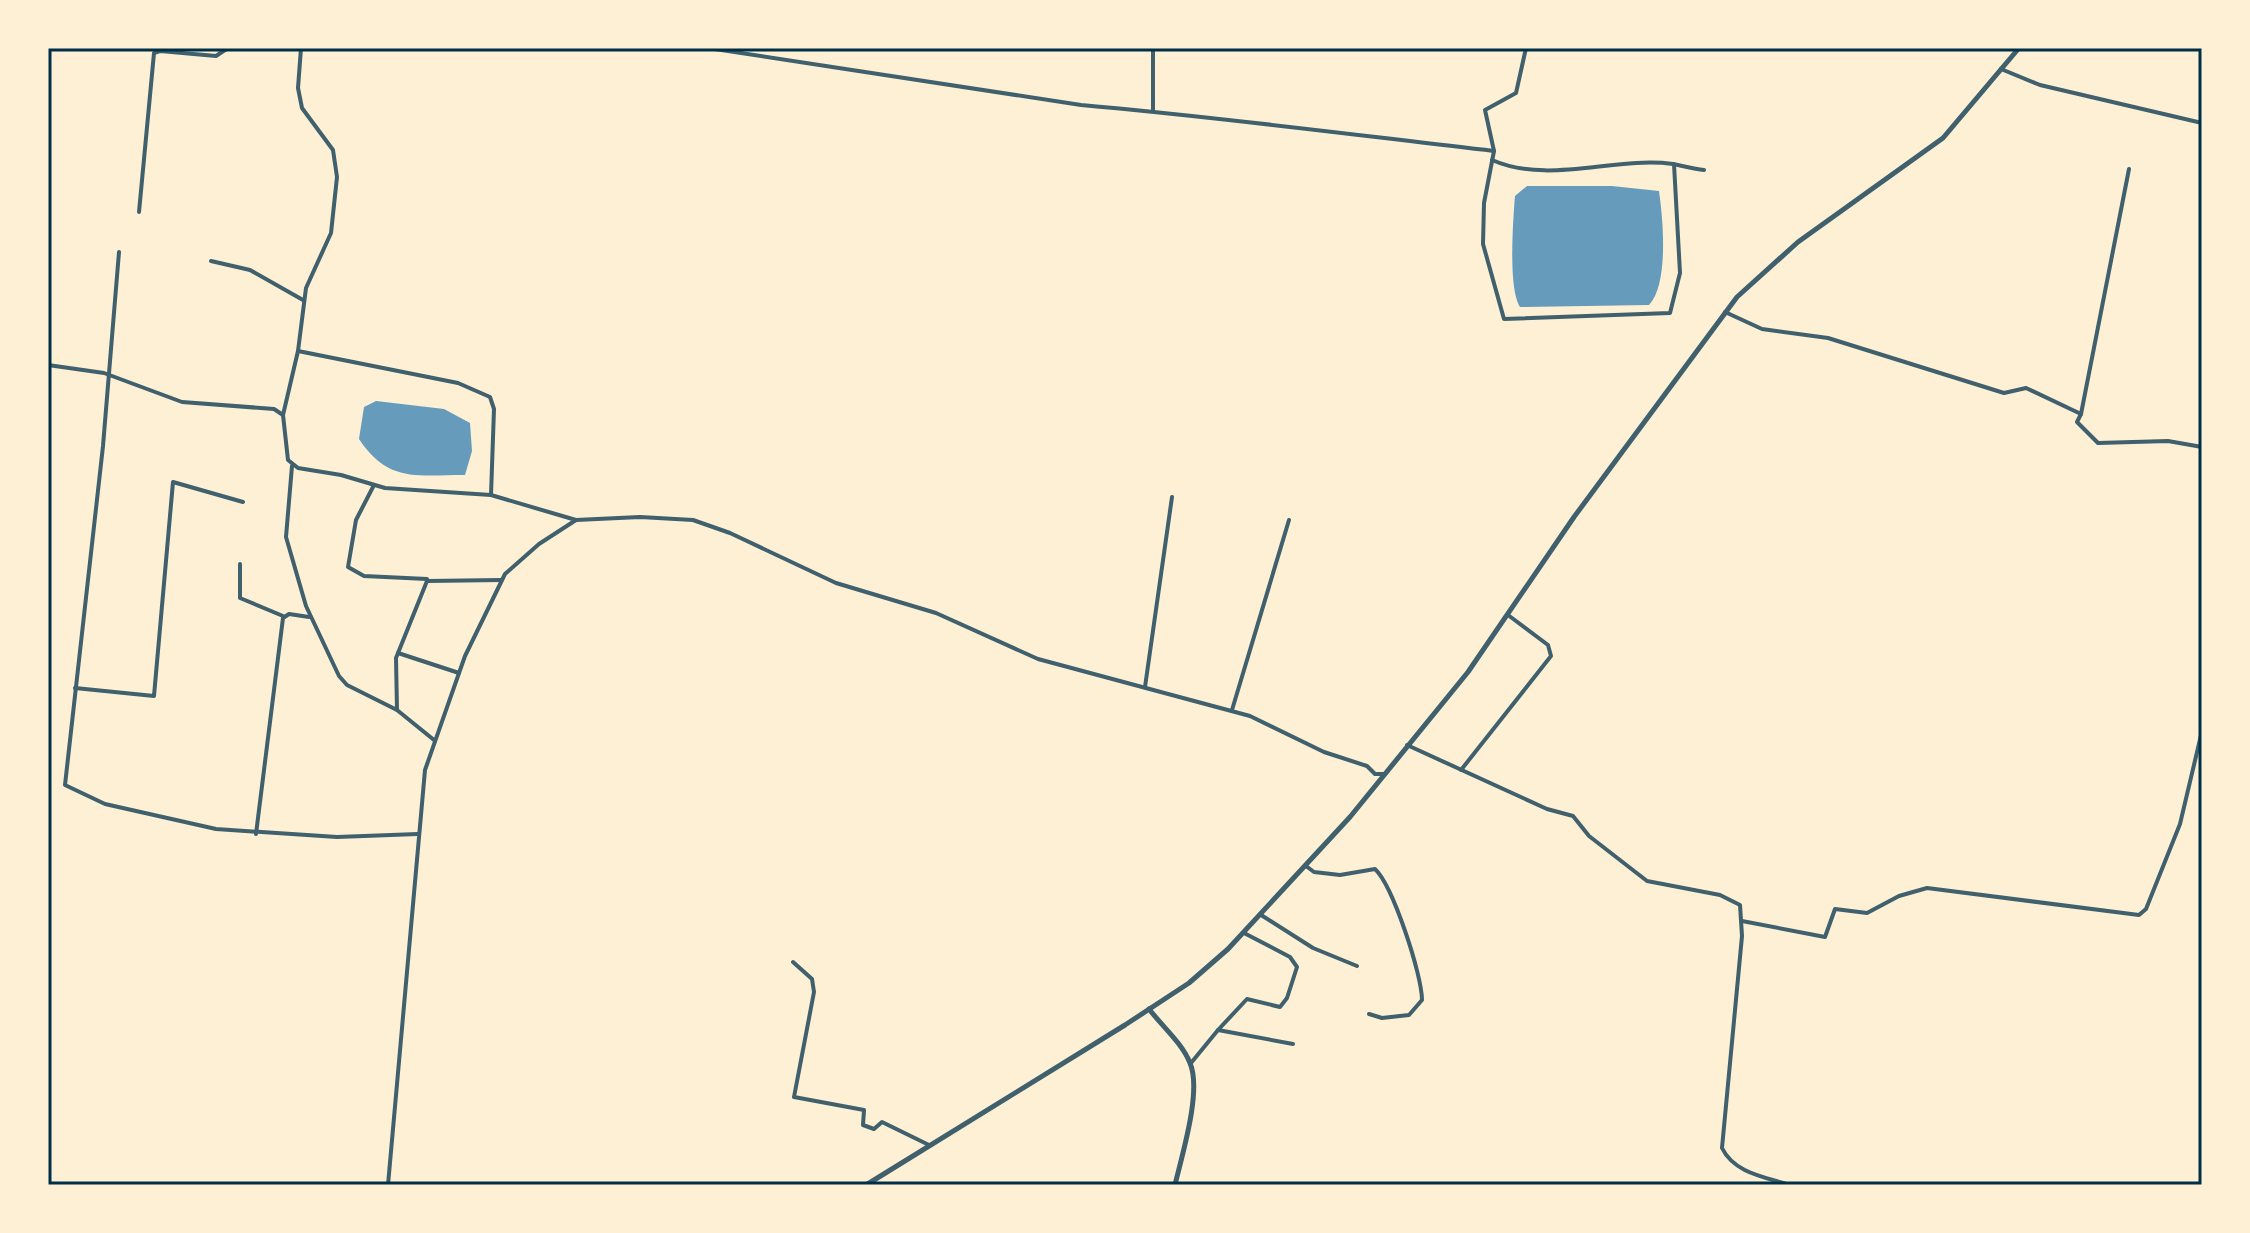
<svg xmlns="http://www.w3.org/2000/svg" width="2250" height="1233" font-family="'DM Sans',sans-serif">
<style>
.water{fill:#669bbc}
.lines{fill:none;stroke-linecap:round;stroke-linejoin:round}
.minor{stroke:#3f606c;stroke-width:4}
.tertiary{stroke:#3f606c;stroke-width:5}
.neatline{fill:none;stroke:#003049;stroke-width:3}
</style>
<rect width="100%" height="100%" fill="#fdf0d5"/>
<g class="water">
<path d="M 1527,186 L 1612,186 L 1659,191 C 1663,219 1669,284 1649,305 L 1520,307 C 1508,289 1513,220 1515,196 Z"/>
<path d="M 376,401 L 444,409 L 470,423 L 472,451 L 465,475 C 417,475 388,483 359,439 L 364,407 Z"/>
</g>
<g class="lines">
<g class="minor">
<path d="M 708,48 L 1081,105 C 1218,117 1356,135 1494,151"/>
<polyline points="1526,48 1516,93 1485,110 1494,151 1484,203 1483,244 1504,319 1670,313 1680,273 1674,164"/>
<polyline points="2001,69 2040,85 2202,123"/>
<polyline points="1153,110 1153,48"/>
<path d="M 1492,160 C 1549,185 1614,156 1673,164 C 1684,166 1693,169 1704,170"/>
<polyline points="139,212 154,53 160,51 216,56 228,48"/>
<polyline points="119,252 103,446 65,785 105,804 216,829 337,837 418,834"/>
<polyline points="211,261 250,270 303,300"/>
<polyline points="1725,312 1762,329 1828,338 2004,393 2026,388 2081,414 2077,422 2098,443 2168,441 2202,447"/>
<polyline points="298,351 458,383 490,397 494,409 491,495"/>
<polyline points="48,365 104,373 182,402 274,409 283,415 288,460 298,468 341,475 385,488 491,495 576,520 640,517 693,520 730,533 836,583 936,613 1038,659 1250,716 1324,752 1367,766 1375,774 1385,774"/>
<polyline points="2081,414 2129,169"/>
<polyline points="283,415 298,351 306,288 331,233 337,177 333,150 302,108 298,88 301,48"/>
<polyline points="292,466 286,537 306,606 339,676 347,685 397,710 434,740"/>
<polyline points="374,485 356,520 348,567 364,576 427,579"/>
<polyline points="240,564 240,598 283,616"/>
<polyline points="398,653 459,673"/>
<polyline points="1145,687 1172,497"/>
<polyline points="75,688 154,696 173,482 243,502"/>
<polyline points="397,710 396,658 427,581 501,580"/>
<polyline points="1232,710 1289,520"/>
<path d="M 1407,745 L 1547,809 L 1573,816 L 1589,836 L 1647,881 L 1720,895 L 1740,905 L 1742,936 L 1722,1148 C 1734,1173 1765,1177 1790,1185"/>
<polyline points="1461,770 1551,656 1548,645 1508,615"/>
<polyline points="256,834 283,618 289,614 309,617"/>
<path d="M 1306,866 L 1314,872 L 1340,875 L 1375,869 C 1393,886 1422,975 1422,1000 L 1409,1015 L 1382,1018 L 1369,1014"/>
<polyline points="1261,915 1313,948 1357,966"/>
<polyline points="1742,921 1825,937 1835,909 1867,913 1899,896 1927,888 2139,915 2146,909 2180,824 2202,731"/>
<polyline points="793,962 812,979 814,992 794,1097 864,1110 863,1125 874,1129 882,1122 929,1145"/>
<polyline points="1218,1030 1247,999 1280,1007 1287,998 1297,967 1290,957 1244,933"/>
<polyline points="1191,1063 1218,1030 1293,1044"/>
<polyline points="388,1185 425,770 465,656 505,574 539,544 576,520"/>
</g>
<g class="tertiary">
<path d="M 1149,1009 C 1162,1026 1182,1043 1190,1063 C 1202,1091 1182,1155 1175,1185"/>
<polyline points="866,1185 1125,1025 1189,983 1228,949 1350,817 1468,672 1574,517 1737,297 1798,242 1943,138 2019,48"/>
</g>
</g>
<rect width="2250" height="1233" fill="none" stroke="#fdf0d5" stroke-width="100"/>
<rect x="50" y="50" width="2150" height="1133" class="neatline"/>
</svg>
